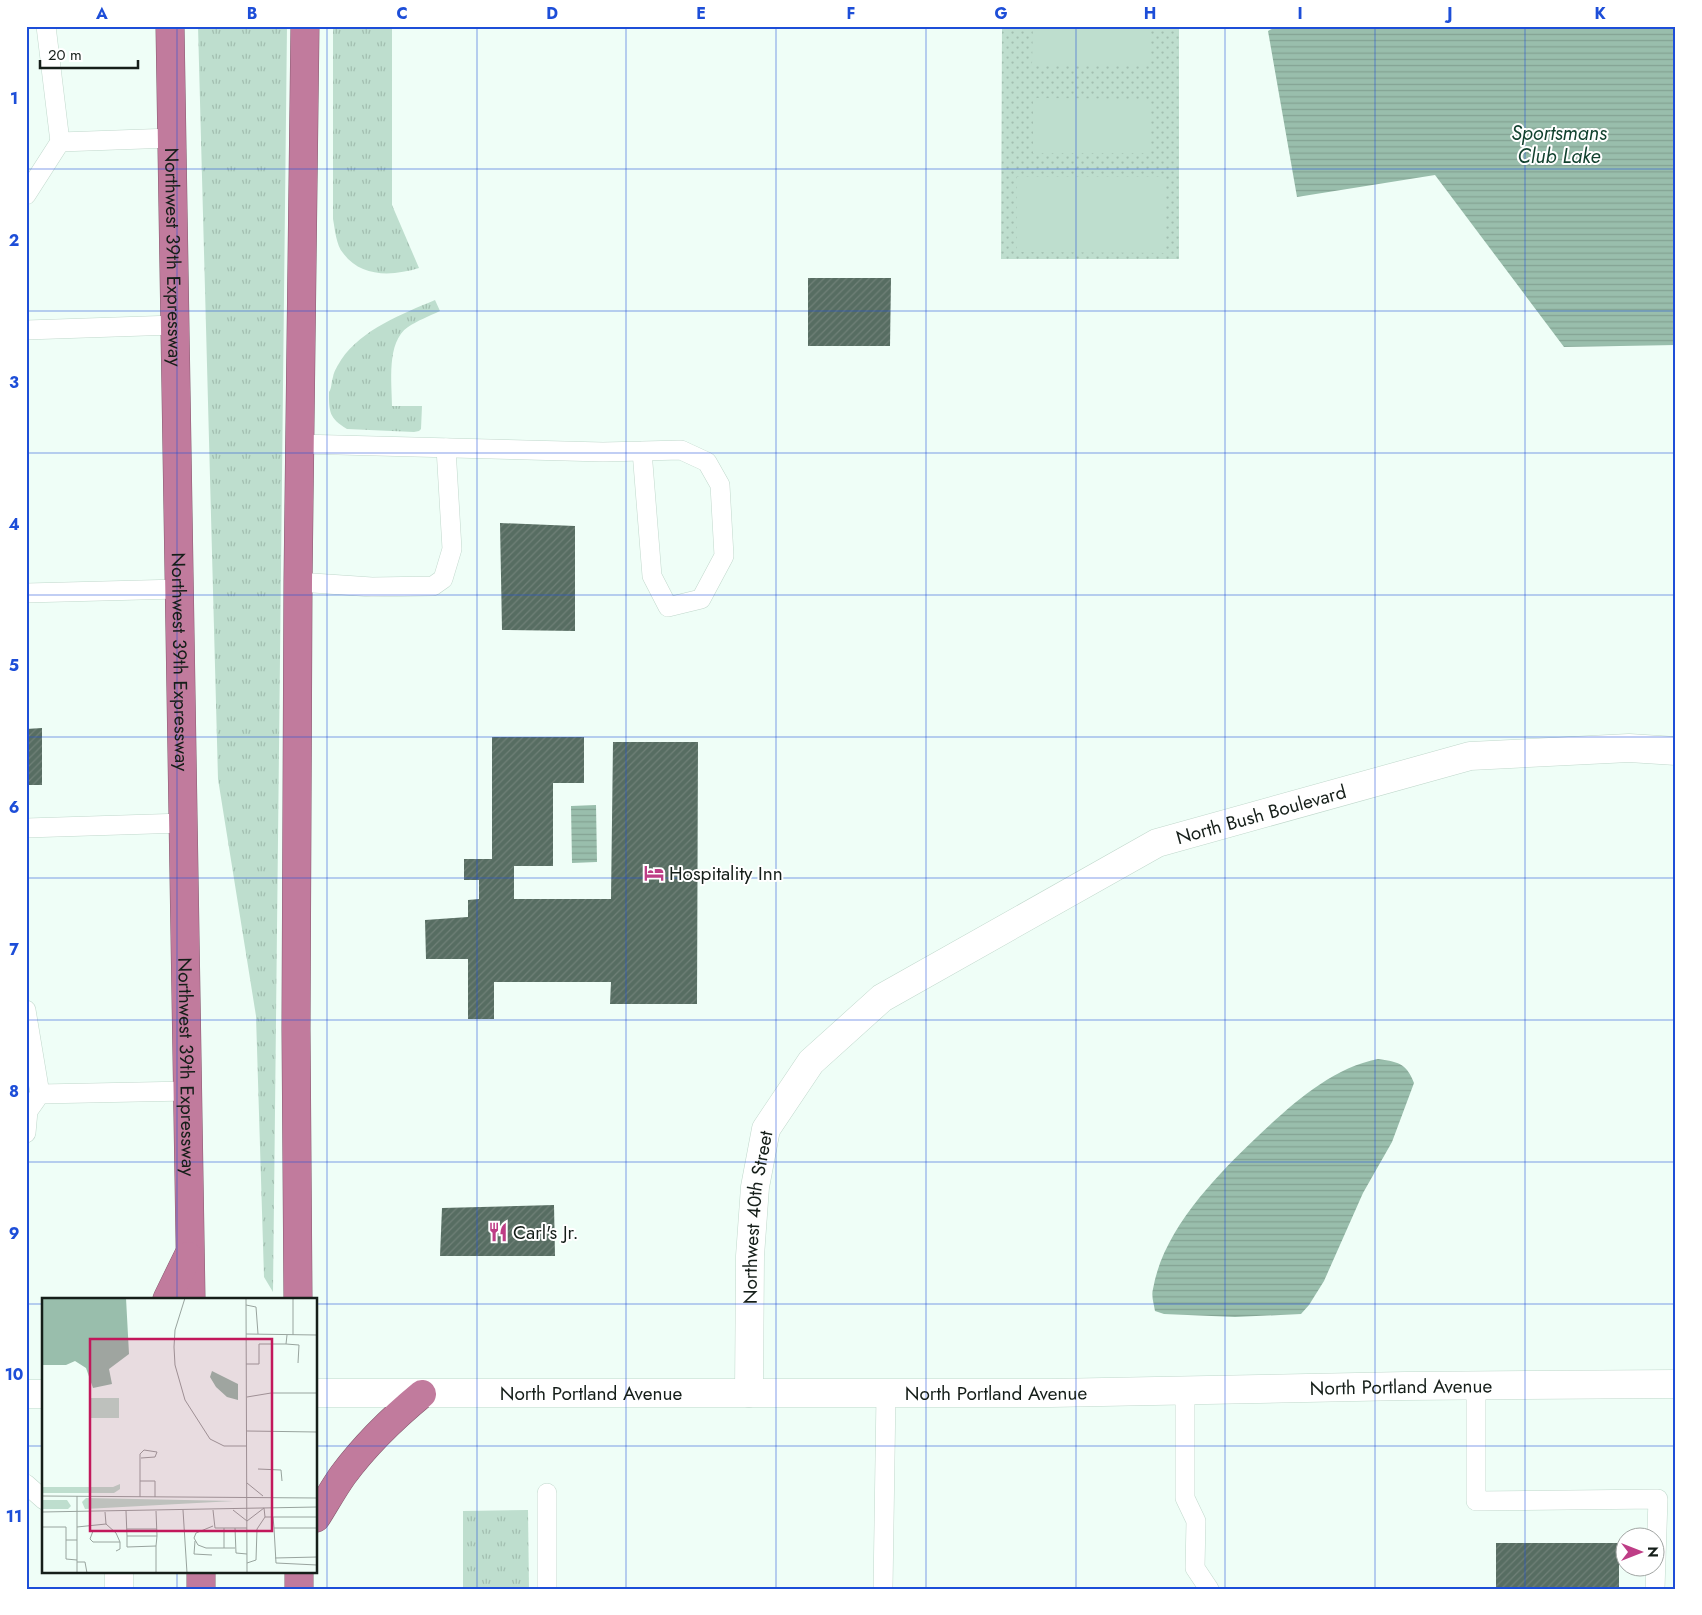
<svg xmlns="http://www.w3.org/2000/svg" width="1702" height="1615" font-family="Jost,sans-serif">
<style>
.grass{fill:url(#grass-tufts)}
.park{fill:url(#park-dots)}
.garden{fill:#bedece}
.water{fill:url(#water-rules)}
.building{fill:url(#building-hatch)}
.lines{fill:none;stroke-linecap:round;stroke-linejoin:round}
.lane-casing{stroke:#c0d8cc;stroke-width:20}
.street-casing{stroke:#c0d8cc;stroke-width:29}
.secondary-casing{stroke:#c0d8cc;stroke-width:29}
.highway-casing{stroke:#855a6f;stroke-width:29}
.lane{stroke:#fff;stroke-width:19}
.street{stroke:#fff;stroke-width:28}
.secondary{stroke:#fff;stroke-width:28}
.highway{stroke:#c17b9d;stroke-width:28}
.grid{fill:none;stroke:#1d4ed8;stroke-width:1;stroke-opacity:0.55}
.labels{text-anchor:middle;stroke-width:4;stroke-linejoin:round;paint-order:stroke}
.street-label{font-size:19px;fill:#151e19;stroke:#fff}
.poi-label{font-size:19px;fill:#151e19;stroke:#fff;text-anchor:start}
.water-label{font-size:20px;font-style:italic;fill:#12422f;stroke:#fff}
.inset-road{fill:none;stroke:#98a49e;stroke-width:1}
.view{fill:#c2185b;fill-opacity:0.15;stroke:#c2185b;stroke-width:2.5}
.inset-edge{fill:none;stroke:#151e19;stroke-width:2.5}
.neatline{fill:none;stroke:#1d4ed8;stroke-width:2}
.grid-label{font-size:16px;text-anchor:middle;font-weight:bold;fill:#1d4ed8}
</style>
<defs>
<pattern id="grass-tufts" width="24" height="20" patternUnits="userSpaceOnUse" patternTransform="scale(1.25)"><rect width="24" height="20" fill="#bedece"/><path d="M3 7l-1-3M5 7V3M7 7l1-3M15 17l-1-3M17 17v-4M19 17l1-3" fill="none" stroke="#a2beb0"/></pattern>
<pattern id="park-dots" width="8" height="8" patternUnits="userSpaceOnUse" patternTransform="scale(1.25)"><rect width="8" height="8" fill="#bedece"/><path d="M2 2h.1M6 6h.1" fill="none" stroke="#a2beb0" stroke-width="1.8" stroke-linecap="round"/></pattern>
<pattern id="water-rules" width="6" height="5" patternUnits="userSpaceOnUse" patternTransform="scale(1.25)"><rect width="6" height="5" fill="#99beac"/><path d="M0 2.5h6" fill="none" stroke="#83a393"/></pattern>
<pattern id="building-hatch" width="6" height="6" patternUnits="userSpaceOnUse" patternTransform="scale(1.25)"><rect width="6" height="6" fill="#576d62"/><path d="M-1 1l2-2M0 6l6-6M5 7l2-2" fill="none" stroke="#708178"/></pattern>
</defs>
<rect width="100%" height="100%" fill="#effef7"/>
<g class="grass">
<polygon points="198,26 287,26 273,1292 264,1277 256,1016 218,779"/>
<path d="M 333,26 L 392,26 L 392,205 L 419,268 C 393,276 361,278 343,253 C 336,245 335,229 333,219 Z"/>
<path d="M 435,300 L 440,311 C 429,316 417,321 408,327 C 386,342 392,383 392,406 L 422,406 L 421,429 L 419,431 L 414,432 L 347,429 C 329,418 329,412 329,392 C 332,388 331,383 333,377 C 334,371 338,365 341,360 C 362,329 402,314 435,300 Z"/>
<polygon points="528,1510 529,1589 463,1589 463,1511"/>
</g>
<polygon class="park" points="1002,26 1179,26 1179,259 1001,259"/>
<g class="garden">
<polygon points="1033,26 1149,26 1149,64 1032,64"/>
<polygon points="1033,98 1149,99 1149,153 1033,153"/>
<polygon points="1017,177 1165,177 1165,253 1017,252"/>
</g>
<g class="water">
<polygon points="1277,26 1676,26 1676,345 1564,347 1435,175 1297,197 1268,31"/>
<polygon points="596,805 597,862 572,863 571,806"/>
<path d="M 1378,1059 C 1397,1062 1406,1062 1414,1083 L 1392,1142 L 1363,1193 L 1324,1281 L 1309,1305 L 1301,1314 L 1235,1317 L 1164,1314 L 1155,1311 C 1154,1304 1151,1296 1153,1289 C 1163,1230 1216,1176 1257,1137 C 1291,1105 1331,1068 1378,1059 Z"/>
</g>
<g class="building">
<polygon points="808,278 891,278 890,346 808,346"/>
<polygon points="500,523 575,526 575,631 502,630"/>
<polygon points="42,728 42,785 26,785 26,729"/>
<polygon points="492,737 584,737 584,783 553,783 553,866 514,866 514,899 611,899 613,742 698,742 697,1004 610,1004 611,982 494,982 494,1019 468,1019 468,959 426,959 425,920 468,917 468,900 479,899 479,880 464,880 464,859 492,859"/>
<polygon points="554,1205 555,1256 440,1256 442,1208"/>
<rect x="1496" y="1543" width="123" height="46"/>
</g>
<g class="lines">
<defs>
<g id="lane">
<polyline points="46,26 60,142 172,138"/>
<polyline points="26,195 60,142"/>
<polyline points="26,330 175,325"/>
<polyline points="300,444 603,452 681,450 707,462 720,485 724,556 701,599 668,607 652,576 642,451"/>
<polyline points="298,582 372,587 433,586 443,579 452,549 446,448"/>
<polyline points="26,593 179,589"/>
<polyline points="26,828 184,823"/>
<polyline points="26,1010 40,1094"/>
<polyline points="26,1133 28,1111 40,1094 188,1091"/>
<polyline points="1476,1386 1476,1501 1658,1499 1655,1589"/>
<polyline points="1185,1390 1185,1498 1196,1521 1195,1568 1209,1589"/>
<polyline points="26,1484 44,1500"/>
<polyline points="547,1493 547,1589"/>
<polyline points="883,1589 886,1394"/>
</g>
<g id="street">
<path id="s1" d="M 749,1393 L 750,1256 L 755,1187 L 766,1129 L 811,1062 L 882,998 L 1157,843 L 1470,756 L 1629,748 L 1676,751"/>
<polyline points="119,1571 119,1589"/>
</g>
<g id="secondary">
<path id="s2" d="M 316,1393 L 1051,1393 L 1405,1386 L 1676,1384"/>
<polyline points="26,1394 44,1394"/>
</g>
<g id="highway">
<path id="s3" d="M 170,26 L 191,1299"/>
<polyline points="167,1299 188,1256"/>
<polyline points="298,1299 296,1029 298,582 305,26"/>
<path d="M 316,1518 C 325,1504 333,1489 343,1475 C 366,1444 393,1418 422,1394"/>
<polyline points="201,1571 201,1589"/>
<polyline points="299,1571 299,1589"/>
</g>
</defs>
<use href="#lane" class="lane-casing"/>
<use href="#street" class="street-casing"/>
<use href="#secondary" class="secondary-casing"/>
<use href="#highway" class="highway-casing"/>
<use href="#lane" class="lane"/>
<use href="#street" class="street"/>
<use href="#secondary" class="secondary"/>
<use href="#highway" class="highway"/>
</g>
<path class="grid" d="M 177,26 L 177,1299M 327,26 L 327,1589M 477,26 L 477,1589M 626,26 L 626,1589M 776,26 L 776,1589M 926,26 L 926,1589M 1076,26 L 1076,1589M 1225,26 L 1225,1589M 1375,26 L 1375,1589M 1525,26 L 1525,1589M 26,169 L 1676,169M 26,311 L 1676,311M 26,453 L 1676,453M 26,595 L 1676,595M 26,737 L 1676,737M 26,878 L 1676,878M 26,1020 L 1676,1020M 26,1162 L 1676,1162M 26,1304 L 44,1304M 316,1304 L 1676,1304M 26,1446 L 44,1446M 316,1446 L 1676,1446M 177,1571 L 177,1589"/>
<defs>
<symbol id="hotel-bare" viewBox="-9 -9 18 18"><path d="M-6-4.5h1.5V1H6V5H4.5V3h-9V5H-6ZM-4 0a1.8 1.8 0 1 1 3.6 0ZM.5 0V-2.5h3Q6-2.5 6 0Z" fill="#be3d86" stroke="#fff" stroke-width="2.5" paint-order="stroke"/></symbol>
<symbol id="restaurant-bare" viewBox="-9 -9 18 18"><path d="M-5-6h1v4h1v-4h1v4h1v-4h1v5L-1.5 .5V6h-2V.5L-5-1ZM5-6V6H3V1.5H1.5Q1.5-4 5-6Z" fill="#be3d86" stroke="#fff" stroke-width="2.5" paint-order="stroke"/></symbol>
</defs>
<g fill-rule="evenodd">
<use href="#hotel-bare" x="640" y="859" width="28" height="28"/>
<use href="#restaurant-bare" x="484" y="1218" width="28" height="28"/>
</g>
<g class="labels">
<g class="street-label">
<text dy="7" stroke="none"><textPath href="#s3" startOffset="231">Northwest 39th Expressway</textPath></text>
<text dy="7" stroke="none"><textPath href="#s3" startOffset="636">Northwest 39th Expressway</textPath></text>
<text dy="7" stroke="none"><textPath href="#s1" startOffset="865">North Bush Boulevard</textPath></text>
<text dy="7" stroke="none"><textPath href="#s3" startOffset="1041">Northwest 39th Expressway</textPath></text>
<text dy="7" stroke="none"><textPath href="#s1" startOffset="176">Northwest 40th Street</textPath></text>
<text dy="7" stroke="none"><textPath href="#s2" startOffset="1085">North Portland Avenue</textPath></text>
<text dy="7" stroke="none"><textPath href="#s2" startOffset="275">North Portland Avenue</textPath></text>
<text dy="7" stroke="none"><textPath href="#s2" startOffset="680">North Portland Avenue</textPath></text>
</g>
<g class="poi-label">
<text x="669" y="880">Hospitality Inn</text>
<text x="513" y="1239">Carl's Jr.</text>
</g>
<g class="water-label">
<text x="1559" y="140">Sportsmans<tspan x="1559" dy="23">Club Lake</tspan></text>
</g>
</g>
<g transform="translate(42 1298)">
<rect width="275" height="275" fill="#effef7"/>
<path d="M 78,186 L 78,191 L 72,195 L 0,195 L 0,189 L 71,189 ZM 44,200 L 192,203 L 43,211 L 40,204 ZM 0,202 L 25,202 L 29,208 L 26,211 L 0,211 Z" fill="#bedece"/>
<path d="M 47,100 L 77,100 L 77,120 L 47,120 Z" fill="#bedece"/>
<path d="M 68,101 L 76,101 L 76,118 L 68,118 Z" fill="#bedece"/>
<path d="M 0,0 L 84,0 L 87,56 L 67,71 L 70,86 L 51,90 L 44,70 L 33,63 L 24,67 L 0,67 ZM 170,73 L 196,86 L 196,102 L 185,99 L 174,89 L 168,79 Z" fill="#99beac"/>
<path class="inset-road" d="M 143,0 L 133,32 L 132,49 L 133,67 L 143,102 L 168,141 L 182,148 L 205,148M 204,0 L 205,275M 204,7 L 214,9 L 216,36M 204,36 L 275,37M 245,37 L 244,46 L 257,47 L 256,65M 251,37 L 251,0M 204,66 L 217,66 L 217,46 L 244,46M 205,99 L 229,95 L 275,95M 205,133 L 275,134M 216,171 L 239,172 L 240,183M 98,183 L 113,183 L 113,199M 205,185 L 221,198M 0,198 L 275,200M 35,198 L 35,275M 98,199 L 98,156 L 102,152 L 115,154 L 113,159 L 99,160M 222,210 L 223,219 L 275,219M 141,212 L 145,275M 171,212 L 173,230 L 205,230M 191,212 L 205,223 L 222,210M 84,213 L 85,238 L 115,238 L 114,213M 0,214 L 275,209M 231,219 L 232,230 L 275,230M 64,226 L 74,235 L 78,244 L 78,251 L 74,253M 171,228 L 154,235 L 152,240 L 156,247 L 164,250 L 193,250M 0,229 L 24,229 L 24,242 L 35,242M 35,229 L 64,226 L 63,214M 182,230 L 182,250M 193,230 L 194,255 L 205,256M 232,230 L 234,265 L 275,267M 85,231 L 115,231M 73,233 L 51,233 L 48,241 L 51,244 L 78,244M 85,238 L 85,249 L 114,248 L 115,238M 24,242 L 24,261 L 35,262M 153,243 L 152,256 L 170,257M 233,260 L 275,259M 35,264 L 43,264 L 45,275M 205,265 L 214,262 L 215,231 L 223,219M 114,275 L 114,248"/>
<path class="view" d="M 48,41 L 230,41 L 230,233 L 48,233 Z"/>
<rect width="275" height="275" class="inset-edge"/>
</g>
<rect width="1702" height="1615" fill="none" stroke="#ffffff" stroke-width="55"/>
<g transform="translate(1640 1552) rotate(90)"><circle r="24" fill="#ffffff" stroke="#a1a5a3"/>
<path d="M0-4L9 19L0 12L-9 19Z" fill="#be3d86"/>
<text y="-8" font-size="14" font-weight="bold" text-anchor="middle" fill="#151e19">N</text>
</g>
<path d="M40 60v8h98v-8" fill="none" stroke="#151e19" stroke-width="2.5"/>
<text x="48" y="60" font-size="15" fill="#151e19" stroke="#ffffff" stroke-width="4" paint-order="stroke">20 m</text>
<rect x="28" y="28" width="1646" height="1560" class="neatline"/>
<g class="grid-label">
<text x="102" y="19">A</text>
<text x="252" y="19">B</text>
<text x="402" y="19">C</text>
<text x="552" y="19">D</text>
<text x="701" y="19">E</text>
<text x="851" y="19">F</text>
<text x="1001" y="19">G</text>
<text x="1150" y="19">H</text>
<text x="1300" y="19">I</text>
<text x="1450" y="19">J</text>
<text x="1600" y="19">K</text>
<text x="14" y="104">1</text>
<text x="14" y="246">2</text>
<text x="14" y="388">3</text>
<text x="14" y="530">4</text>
<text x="14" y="671">5</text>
<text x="14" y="813">6</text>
<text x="14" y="955">7</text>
<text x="14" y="1097">8</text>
<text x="14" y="1239">9</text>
<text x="14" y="1380">10</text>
<text x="14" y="1522">11</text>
</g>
</svg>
